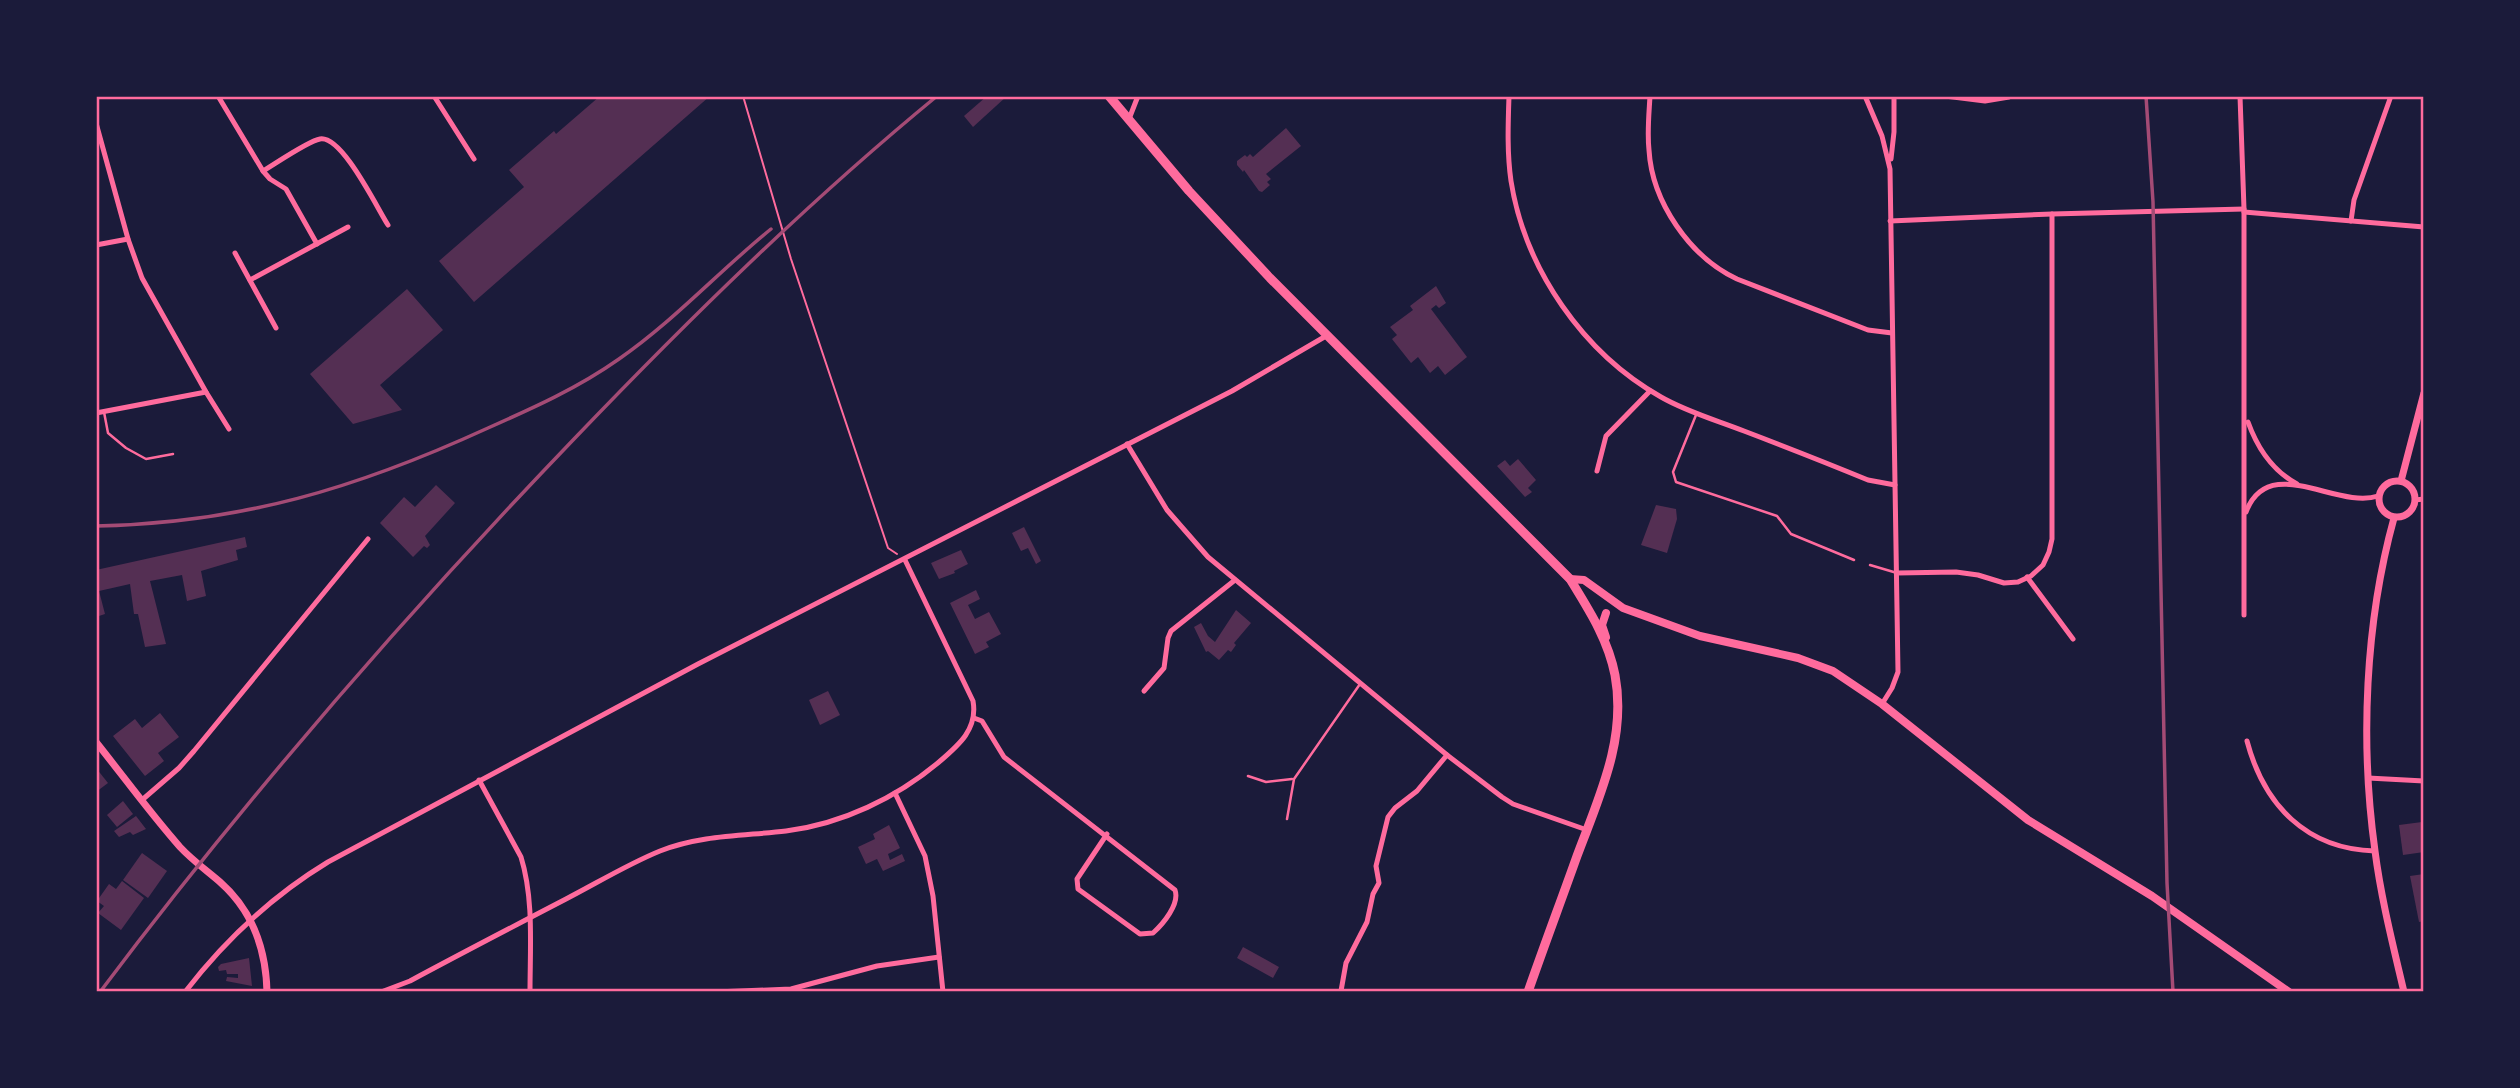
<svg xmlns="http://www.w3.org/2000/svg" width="2520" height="1088" font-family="Lato,sans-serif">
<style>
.building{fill:#542f53}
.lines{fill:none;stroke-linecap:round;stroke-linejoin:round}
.path{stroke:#ff6b9d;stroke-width:2}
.service{stroke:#ff6b9d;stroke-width:2.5}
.minor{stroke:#ff6b9d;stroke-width:5}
.tertiary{stroke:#ff6b9d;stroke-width:7}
.secondary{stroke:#ff6b9d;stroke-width:8}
.primary{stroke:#ff6b9d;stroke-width:9}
.rail{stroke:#a44b75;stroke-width:3.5}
.neatline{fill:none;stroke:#ff6b9d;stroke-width:2.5}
</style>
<rect width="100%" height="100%" fill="#1b1b3a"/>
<g class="building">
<polygon points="600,96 710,96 474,302 439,261 524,187 509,170 554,131 556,134"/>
<polygon points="987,96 1007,96 973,127 964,116"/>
<polygon points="1286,128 1301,146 1266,174 1271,179 1267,182 1270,185 1262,192 1259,191 1244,170 1243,172 1237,165 1237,161 1245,155 1247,157 1250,154 1253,157"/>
<polygon points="1436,286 1446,303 1439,308 1436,305 1431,309 1467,357 1445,375 1438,366 1430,373 1418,357 1411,363 1392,339 1397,335 1390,327 1413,310 1410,306"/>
<polygon points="407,289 443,330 380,385 402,410 353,424 310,374"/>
<polygon points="1518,459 1536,480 1528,488 1532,492 1525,497 1497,466 1505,460 1510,466"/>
<polygon points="436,485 455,503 425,536 430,545 427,548 424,546 413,557 380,523 404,497 415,507"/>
<polygon points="1656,505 1676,509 1677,519 1667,553 1641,545"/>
<polygon points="1024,527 1041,561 1036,564 1028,548 1021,551 1012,533"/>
<polygon points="245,537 247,547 236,550 238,560 201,571 206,596 187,601 182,575 150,581 166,644 145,647 138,614 134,614 130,584 99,591 105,614 96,617 96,570"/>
<polygon points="961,550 968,564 954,571 955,573 939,579 931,563"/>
<polygon points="976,590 980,599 968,605 975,619 989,612 1001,634 986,642 989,647 975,654 950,603"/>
<polygon points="1236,610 1251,623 1234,643 1236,645 1231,652 1228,650 1219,660 1208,651 1206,652 1194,627 1201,623 1208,636 1215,642"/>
<polygon points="828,691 840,715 820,725 809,700"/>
<polygon points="160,713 179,737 158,753 164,761 145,776 113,736 135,719 142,728"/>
<polygon points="96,768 108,783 96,792"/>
<polygon points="123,801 133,814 117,827 107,815"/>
<polygon points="136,816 146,829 133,835 130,832 119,837 114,831"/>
<polygon points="2422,822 2424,852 2403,855 2399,825"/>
<polygon points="889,825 900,848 888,854 890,860 902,854 905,861 883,871 877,859 866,864 858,847 875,839 873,834"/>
<polygon points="142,853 167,871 148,898 123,880"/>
<polygon points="2424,874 2424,921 2419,922 2410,876"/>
<polygon points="122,881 144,898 121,930 98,913 104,906 97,901 109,884 116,889"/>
<polygon points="1243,947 1279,967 1273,978 1237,958"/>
<polygon points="249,958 252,986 226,981 227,977 238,978 238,974 227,974 226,970 219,971 218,967 221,964"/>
</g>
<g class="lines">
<polyline class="path" points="743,96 791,259 888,548 897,554"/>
<g class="service">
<polyline points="104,412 108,433 126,448 146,459 173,454"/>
<polyline points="1696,415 1673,472 1676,482 1777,516 1791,534 1854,560"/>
<polyline points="1870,565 1897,573"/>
<polyline points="1248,776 1266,782 1292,779"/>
<polyline points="1287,819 1294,779 1360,684"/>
</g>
<g class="minor">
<polyline points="218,96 263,171 270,179 286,189 317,244"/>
<polyline points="434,96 474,159"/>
<path d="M 1509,96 C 1508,125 1507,153 1511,181 C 1525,269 1583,353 1661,397 C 1687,412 1716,420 1744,431 C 1786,447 1827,463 1868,480 L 1895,485"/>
<path d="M 1650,96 C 1649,114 1647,132 1649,150 C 1652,202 1690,257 1737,279 L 1868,330 L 1892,333"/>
<polyline points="1865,96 1882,136 1890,169 1898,672 1892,688 1882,704"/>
<polyline points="1945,96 1985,101 2009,97"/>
<polyline points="2240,96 2244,209 2244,615"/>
<polyline points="1129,119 1138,96"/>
<polyline points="96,123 128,239 142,278 206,392 229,429"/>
<polyline points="1891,159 1894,132 1894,96"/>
<path d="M 263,171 C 275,164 308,141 320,139 C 342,135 377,208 388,225"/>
<polyline points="2244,212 2424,227"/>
<polyline points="1890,221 2052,214 2244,209"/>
<polyline points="2351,221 2354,200 2391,96"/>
<polyline points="96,245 128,239"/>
<polyline points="235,253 276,328"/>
<polyline points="250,280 348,227"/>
<polyline points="96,413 206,392"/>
<path d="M 2248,422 C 2257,447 2273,471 2297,484"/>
<polyline points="1127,444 1167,510 1208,557 1447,755 1502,797 1513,804 1587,830"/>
<polyline points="1597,471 1606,436 1650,391"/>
<polyline points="2415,500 2424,499"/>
<path d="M 2246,512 C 2269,452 2337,510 2378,496"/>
<polyline points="1897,573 1956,572 1978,575 2004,583 2018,582 2031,576 2043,565 2049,552 2052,539 2052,214"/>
<polyline points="2027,577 2073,639"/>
<polyline points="1144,691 1164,668 1168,638 1171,631 1235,580"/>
<path d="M 974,718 L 982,721 L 1004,757 L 1175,890 C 1180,904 1163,924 1153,933 L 1140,934 L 1078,889 L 1077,879 L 1107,834"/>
<path d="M 2247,741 C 2264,805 2306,849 2375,851"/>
<polyline points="2368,778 2424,781"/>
<path d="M 479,780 L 521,857 C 534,899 530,947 530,992"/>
<polyline points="895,793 925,856 933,896 943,992"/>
<polyline points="142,800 179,768 194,751 368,539"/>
<polyline points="1341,991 1346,963 1367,922 1373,894 1379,883 1376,866 1388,817 1395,808 1417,791 1447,755"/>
<path d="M 185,992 C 225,940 272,896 328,862 L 698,664 L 1232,391 L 1326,336"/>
<path d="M 381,992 L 410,981 C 462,953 514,926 566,899 C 597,883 628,864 660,851 C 701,835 743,836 786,831 C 842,824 896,798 939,762 C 959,745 978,729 973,701 L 905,560"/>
<polyline points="715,992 791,989 877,966 939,957"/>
</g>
<g class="tertiary">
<circle cx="2397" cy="499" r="18"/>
<polyline points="2401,481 2424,393"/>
<path d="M 2394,518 C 2365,623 2360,743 2375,851 C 2381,898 2393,945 2404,992"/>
<path d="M 96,742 C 124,777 150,813 180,847 C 192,860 206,870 220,882 C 253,911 266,950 267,992"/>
</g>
<g class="secondary">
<polyline points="1570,579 1584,580 1623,608 1700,636 1798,658 1833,671 1882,704 2028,820 2152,896 2289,992"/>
<polyline points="1606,637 1602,625 1606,613"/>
</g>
<path class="primary" d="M 1109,96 L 1189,191 L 1270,278 L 1570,579 C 1589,610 1608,639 1615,675 C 1627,739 1599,797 1577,856 C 1561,901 1544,946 1528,992"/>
<g class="rail">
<polyline points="2146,96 2153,202 2167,883 2173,992"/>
<path d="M 96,526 C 242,523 357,488 488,428 C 533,408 578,388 619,359 C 674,321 719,271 771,229"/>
<path d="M 100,992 C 246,798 406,614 574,439 C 689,319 808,202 937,96"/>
</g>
</g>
<rect width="2520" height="1088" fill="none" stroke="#1b1b3a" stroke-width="196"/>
<rect x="98" y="98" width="2324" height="892" class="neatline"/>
</svg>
